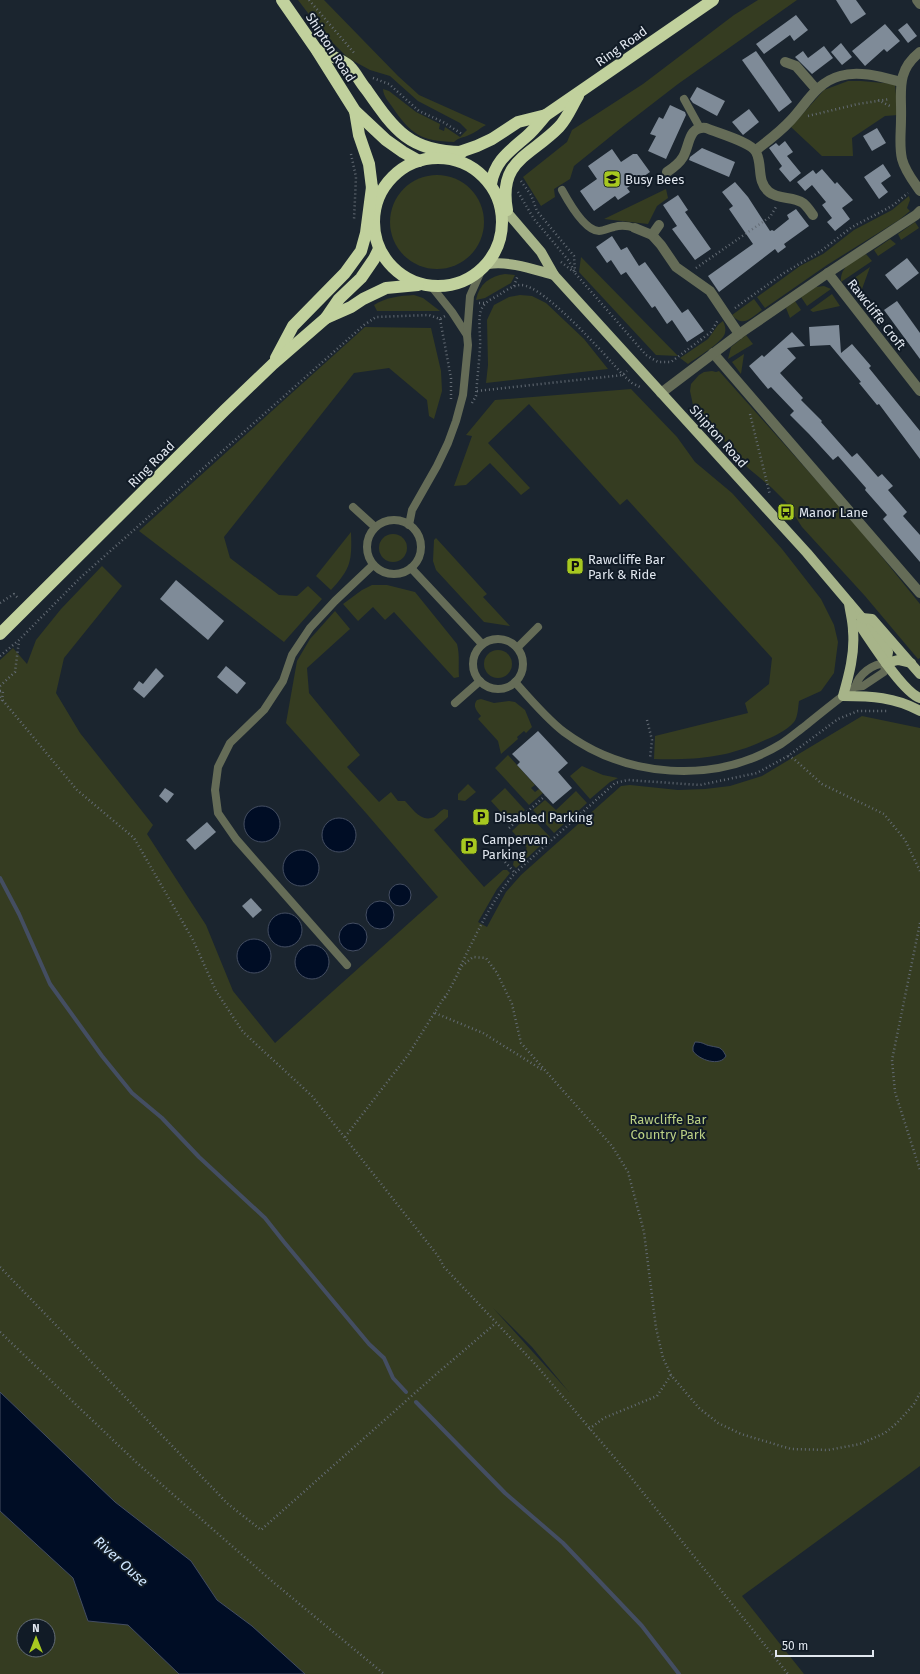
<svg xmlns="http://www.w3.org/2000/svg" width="920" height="1674" font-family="'Fira Sans',sans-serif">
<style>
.green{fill:#353c21;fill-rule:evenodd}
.water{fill:#000d25;stroke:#444e62}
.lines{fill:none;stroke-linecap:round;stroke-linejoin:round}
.stream{stroke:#444e62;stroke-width:4}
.building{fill:#7f8b98}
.path{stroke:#646c75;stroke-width:2.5;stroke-dasharray:1 3;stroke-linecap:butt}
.lane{stroke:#656c57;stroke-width:8}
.street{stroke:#656c57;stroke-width:10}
.primary{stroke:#a7b489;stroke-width:10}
.highway{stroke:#c1d19d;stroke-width:12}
.labels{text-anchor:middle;stroke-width:4;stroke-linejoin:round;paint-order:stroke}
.street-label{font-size:13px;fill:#e1e7ef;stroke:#111b26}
.poi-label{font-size:13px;fill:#e1e7ef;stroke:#111b26;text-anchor:start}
.park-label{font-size:13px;fill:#bbd084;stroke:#111b26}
.water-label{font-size:14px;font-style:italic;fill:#d0e7ff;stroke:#111b26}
</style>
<rect width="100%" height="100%" fill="#1b252f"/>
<g class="green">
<path d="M 298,0 L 324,0 L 398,76 L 419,95 L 486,125 C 480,128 475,133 469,135 C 463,138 459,137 454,142 C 421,141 411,134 393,108 C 389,102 383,96 383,89 L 389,91 L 416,112 L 440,124 L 439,129 L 444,131 L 445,127 L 460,137 L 467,130 L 460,123 L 418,101 L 390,76 L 370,70 L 348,58 L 324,34 Z"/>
<polygon points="758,0 797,0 678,84 621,128 574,166 570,179 554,189 555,197 541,206 523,177 567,142 572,130 643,84 734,15"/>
<polygon points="848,81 861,81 895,84 898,115 885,116 852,138 853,156 822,156 791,127 824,90"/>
<circle cx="437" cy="222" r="47"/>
<polygon points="666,189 668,198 657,206 648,224 604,219"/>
<polygon points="909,196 910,200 907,208 910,211 899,220 827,265 765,308 757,297 800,266 823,254 854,230 892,210"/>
<polygon points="915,222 919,228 901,240 898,234"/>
<polygon points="890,239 896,244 878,256 874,250"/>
<path d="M 866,254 L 872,261 L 841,282 C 840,265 854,261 866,254 Z"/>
<polygon points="581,257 678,356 656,355 579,272"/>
<polygon points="870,267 858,300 846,284"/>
<path d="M 505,274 L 515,275 L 511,283 L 485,298 L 476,300 C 479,284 490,276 505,274 Z"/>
<polygon points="824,286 831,289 807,306 801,297 816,287"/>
<polygon points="832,294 840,306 813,312 810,310"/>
<path d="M 414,295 L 423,298 L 440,311 L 377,311 L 374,305 C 387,297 399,296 414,295 Z"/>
<polygon points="520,295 532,296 546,303 584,339 608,369 486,383 488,365 487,320 494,305 509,297"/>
<path d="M 754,299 L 762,310 C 751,318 743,328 732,315 Z"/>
<polygon points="795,301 801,310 790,318 786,308"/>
<path d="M 723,321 C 725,325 726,329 725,333 C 723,342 696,358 688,364 L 680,358 L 708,339 L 718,325 Z"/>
<polygon points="365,327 431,328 441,371 442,391 434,419 429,416 427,400 389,368 354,373 224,537 230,558 279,595 297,596 308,586 322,599 284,642 139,531"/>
<polygon points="746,335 753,344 728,359 731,347"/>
<polygon points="744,354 741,374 732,362"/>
<polygon points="712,371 716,372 719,371 857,526 920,604 920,658 918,659 865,596 802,527 786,502 772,488 748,468 693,405 690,391 691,384 699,375 704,372"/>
<path d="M 631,389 L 677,437 L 695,462 L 732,493 L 782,549 L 821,599 L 834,625 L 838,642 L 834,673 L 821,691 L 799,701 C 798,707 798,717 794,722 C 787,730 775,736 765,740 C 727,758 695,760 654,759 L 655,736 L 748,713 L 745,703 L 769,684 L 772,658 L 627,499 L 620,505 L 529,404 L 488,443 L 530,488 L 521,495 L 490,463 L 466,485 L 454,486 L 472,436 L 466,435 L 495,400 Z"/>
<path d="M 351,532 C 352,561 351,568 331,590 L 316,576 Z"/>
<circle cx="393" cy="548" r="14"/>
<polygon points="436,538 487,594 483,597 510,626 484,622 436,570 433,561 434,540"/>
<path d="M 102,566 L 122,586 L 64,658 L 56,693 L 80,733 L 153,825 L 147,834 L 206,925 L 233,991 L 275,1043 L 438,897 L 366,813 L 286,723 L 297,661 L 310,639 L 335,611 L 350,629 L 307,668 L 309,693 L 360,755 L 347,767 L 379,802 L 391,792 L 398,801 L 405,801 C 412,808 421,823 434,817 C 437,815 440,811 444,809 L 448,810 L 448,817 L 434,830 L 484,887 L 503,870 L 507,870 L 510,873 L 497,889 L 478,922 L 487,927 L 506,892 L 521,875 L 621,786 L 630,785 L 678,790 L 705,789 L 730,786 L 762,776 L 862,716 L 920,728 L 920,1466 L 742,1596 L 804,1674 L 305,1674 L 252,1626 L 217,1600 L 191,1561 L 115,1502 L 0,1392 L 0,660 L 13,648 L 27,664 L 36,640 L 61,609 ZM 493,1308 L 532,1347 L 569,1392 Z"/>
<path d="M 372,585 L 387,585 L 415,592 L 457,644 C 460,655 458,666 459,677 L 454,678 L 394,612 L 385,620 L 373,607 L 358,621 L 343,604 L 362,590 Z"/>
<circle cx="498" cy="664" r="14"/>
<path d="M 481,699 L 494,703 L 509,701 L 515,702 L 525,710 L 532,727 L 526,733 L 524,731 L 517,737 L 518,739 L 501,754 L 498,741 L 478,719 L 481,716 C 477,711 472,706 477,700 Z"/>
<polygon points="508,755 535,785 531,788 535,792 539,789 543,793 529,805 495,768"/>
<polygon points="582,766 603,775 618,778 610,782 590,799 570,776"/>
<polygon points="468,784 476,792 465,801 458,800 458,794"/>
<polygon points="505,788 525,810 511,823 491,801"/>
<polygon points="576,791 587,803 554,833 533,810 545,800 556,810"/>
<polygon points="529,815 550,837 516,868 513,865 514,860 527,848 512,831"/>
<path d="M 0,1511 L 73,1578 L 88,1621 L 128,1625 L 179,1674 L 0,1674 ZM 24,1626 L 48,1626 L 48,1650 L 24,1650 Z"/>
</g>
<g class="water">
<circle cx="262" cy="824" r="18"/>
<circle cx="339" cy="835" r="17"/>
<circle cx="301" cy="868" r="18"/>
<circle cx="400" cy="895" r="11"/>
<circle cx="380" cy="915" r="14"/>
<circle cx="285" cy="930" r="17"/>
<circle cx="353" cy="937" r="14"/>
<circle cx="254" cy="956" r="17"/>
<circle cx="312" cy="962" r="17"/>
<path d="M 695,1042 C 704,1042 704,1045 711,1046 C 719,1048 721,1046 726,1056 C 720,1067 699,1060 693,1051 L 693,1047 Z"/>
<polygon points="0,1392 115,1502 191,1561 217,1600 252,1626 305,1674 179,1674 128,1625 88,1621 73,1578 0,1511"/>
</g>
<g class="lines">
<g class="stream">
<polyline points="0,878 19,914 50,984 102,1056 132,1093 162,1118 199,1157 265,1218 284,1242 369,1344 384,1358 393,1378 406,1392"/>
<polyline points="416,1402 505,1493 563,1543 642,1626 679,1674"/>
</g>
</g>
<g class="building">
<polygon points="836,0 856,0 866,14 851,24"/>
<polygon points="796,15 808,30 794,41 790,35 764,54 756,44"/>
<polygon points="907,23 917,36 908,43 898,30"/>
<polygon points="885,24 900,41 887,52 884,49 865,66 852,51"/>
<polygon points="841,43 852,57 842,65 831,52"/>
<polygon points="824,46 833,58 812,74 795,57 803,51 808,58"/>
<polygon points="756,51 792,102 779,112 742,60"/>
<polygon points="697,87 725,101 717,116 693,103 690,99"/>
<polygon points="670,105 685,112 686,115 666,159 648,151 656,136 650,134 659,117 663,119"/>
<polygon points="749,109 759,122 743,135 732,122"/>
<polygon points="877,128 886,143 872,151 863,136"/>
<polygon points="785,141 793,152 787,156 801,173 790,182 779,169 782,166 769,148 776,143 779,146"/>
<polygon points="702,148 735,162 729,177 689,160 690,157"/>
<polygon points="612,149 621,162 633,154 637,154 650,172 627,188 630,192 618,200 615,196 594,211 580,191 597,179 588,166"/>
<polygon points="883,164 891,176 881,183 888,192 879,199 864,177"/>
<polygon points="822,169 835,184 837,182 853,200 842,208 850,219 835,231 827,222 832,218 822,205 826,202 812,185 805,191 797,182 813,170 816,174"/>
<polygon points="735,182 748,197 770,231 772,230 774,231 789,219 787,215 796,209 809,226 784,244 786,247 778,253 775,249 719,292 708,276 753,244 729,209 733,206 722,192"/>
<polygon points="678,195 688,210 685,212 711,249 695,260 672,229 677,226 663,205"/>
<polygon points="612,236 621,250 627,247 639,266 645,262 682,313 688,309 704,331 687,342 672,320 667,324 655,306 652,308 626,272 621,275 611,260 607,263 596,247"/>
<polygon points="907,258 919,273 897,290 885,275"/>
<polygon points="897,301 920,333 920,359 884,310"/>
<polygon points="839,325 841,353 852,344 871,366 869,368 920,431 920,459 879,404 877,405 859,383 861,382 830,345 810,346 809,327"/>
<polygon points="792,332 805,346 787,348 796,358 780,373 803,398 801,400 822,421 821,422 852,457 857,453 878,477 882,474 893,486 888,490 907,512 903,516 920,535 920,562 883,519 887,515 865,490 866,488 838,456 833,460 809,434 790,415 794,411 771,387 768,389 749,366 762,355 764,357"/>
<polygon points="176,580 224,621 208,640 160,599"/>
<polygon points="226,666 246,683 237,694 217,677"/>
<polygon points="156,668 164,676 144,698 133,689 139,681 143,684"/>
<polygon points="538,731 568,763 558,772 572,788 553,804 517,765 520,762 512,754"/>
<polygon points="165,788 174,794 167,803 159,796"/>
<polygon points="207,822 216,832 195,850 186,840"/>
<polygon points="251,898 262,910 253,918 242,906"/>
</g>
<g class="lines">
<g class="path">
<polyline points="309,0 355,54"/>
<polyline points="373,78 389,84 419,111 443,122 462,134"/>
<polyline points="878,100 890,106"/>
<polyline points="808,116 858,104 890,99"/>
<polyline points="351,154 356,177 354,220"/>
<polyline points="521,181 531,195 537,211 574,256 575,272"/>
<polyline points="518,192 534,219 569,261 575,273 646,355 658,362 671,362 711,332 718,320"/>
<polyline points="561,262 574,272"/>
<polyline points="696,268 770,217 776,207"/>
<polyline points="514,286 518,275"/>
<polyline points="479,303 486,303"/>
<polyline points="735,308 784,273 821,251 852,227 892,206 908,193"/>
<polyline points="440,319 451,378 451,399"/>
<polyline points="477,391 623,375 627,371"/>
<path d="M 472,403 L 476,396 C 477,380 479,364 480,347 C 481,337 477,317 482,308 C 485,302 493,298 499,295 C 505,291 513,285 521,285 C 544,285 606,356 623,375 L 632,383 L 640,387"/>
<polyline points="750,414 770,495"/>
<polyline points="0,603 14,594 19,599"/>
<polyline points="0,656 19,640 80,578 364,325 376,317 429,315 440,319 445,316"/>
<polyline points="0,686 15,672 19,641"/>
<polyline points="0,691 3,691 2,701"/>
<polyline points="0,697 77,790 134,838 193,940 216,991 243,1032 312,1096 438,1256 444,1267 536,1365 625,1470 788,1674"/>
<polyline points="647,720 652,740 650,758"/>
<polyline points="788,756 794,759 822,784 884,814 905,840 920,871"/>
<polyline points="509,828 545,796"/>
<polyline points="505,862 515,873"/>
<polyline points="920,923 892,1060 895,1092 920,1170"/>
<path d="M 459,969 C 476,935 491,901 515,873 L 615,783 L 628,780 L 700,785 L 757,773 L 788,756 L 838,719 L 858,711 L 887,711"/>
<polyline points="445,998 462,966 473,957 486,958 497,973 512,1004 521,1043 612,1146 628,1172 644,1232 656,1328 663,1358 671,1375 699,1408 718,1423 741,1434 791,1449 828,1450 860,1444 885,1433 897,1423 914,1404 920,1393"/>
<polyline points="435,1013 483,1033 544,1071"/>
<polyline points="345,1137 408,1055 445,996"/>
<polyline points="0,1267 228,1504 261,1530 434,1376 496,1323"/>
<polyline points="0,1332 136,1462 273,1582 384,1674"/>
<polyline points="589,1429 604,1418 657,1396 671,1375"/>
</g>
<g class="lane">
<polyline points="684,99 700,128"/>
<path d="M 562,190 C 568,201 585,231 599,231 C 604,231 609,228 614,227 C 621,225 629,226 635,228"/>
<polyline points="432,287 452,312 467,335"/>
<polyline points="353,507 375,527"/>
<circle cx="394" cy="547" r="27"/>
<polyline points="409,525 412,510 437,466 448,443 456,421 463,395 468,345 467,335 470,296 482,269"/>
<polyline points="411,568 482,644"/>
<circle cx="498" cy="664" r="25"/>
<polyline points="518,647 538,627"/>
<path d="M 515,682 C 530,699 547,719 564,732 C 626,778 714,785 781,744 C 789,739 797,732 805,726 C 821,713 838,699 855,687 L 863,686 L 884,672 L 886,663 C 872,664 859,674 855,687"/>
<polyline points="455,703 480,681"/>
<polyline points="347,965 236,839 218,813 215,790 218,767 230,743 264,710 283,681 292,655 310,628 335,601 373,565"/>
</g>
<g class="street">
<polyline points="917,0 920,4"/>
<path d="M 920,52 C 895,72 902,91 901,119 C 901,133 899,146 902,159 C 905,171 913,181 920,191"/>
<polyline points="785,62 796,66 816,89"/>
<path d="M 756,150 C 768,141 780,132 791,120 C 806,104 817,82 840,76 C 859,70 882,77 901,82"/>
<path d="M 667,172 C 673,168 679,164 683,157 C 690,145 688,126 706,128 C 717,133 751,142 756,152 C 763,165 756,181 769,192 C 779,200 793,196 803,203 C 807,206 810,211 813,215"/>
<polyline points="635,228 652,235 661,245 676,267 710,291 739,334"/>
<polyline points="652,235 659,225"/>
<polyline points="828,273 920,391"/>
<polyline points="713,353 920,593"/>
<polyline points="661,393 739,334 828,273 916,215 920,211"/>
</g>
<g class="primary">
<polyline points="500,204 541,252 554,275 807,553 862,618 886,648 888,652 886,663"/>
<path d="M 488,264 C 511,261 532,269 554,275"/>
<path d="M 849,603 C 850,612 853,622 853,631 C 855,653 849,675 843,696 C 871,696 895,697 920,711"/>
<path d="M 862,618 L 861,627 C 872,643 903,692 920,698"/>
<polyline points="862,618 872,619 920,674"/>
<polyline points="886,663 898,660 911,663"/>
</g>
<g class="highway">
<polyline points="282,0 316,49 355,111 386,140 403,152 419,161"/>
<path d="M 317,50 C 326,54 344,60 350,67 C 356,73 360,82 366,89 C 394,129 409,152 462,152"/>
<polyline points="355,111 359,135 369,164 373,196"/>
<polyline points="454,154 477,146 492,139 518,122 546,115"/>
<circle cx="438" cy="222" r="64"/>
<path d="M 491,184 C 495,160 510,151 527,136 C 534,130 540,122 546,115 L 713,0"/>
<path d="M 507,210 C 498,160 531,156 559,127 C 567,119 572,106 578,96"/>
<polyline points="326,318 351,307 363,299 386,288 418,285"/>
<polyline points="276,358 293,326 345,273 361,251 366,233 372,187"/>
<polyline points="0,634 225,410 273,364 326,318 339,299 361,278 374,259 379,249"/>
</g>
</g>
<defs>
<symbol id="school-square" viewBox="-11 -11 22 22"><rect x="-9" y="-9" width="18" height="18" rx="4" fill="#a7c820" stroke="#111b26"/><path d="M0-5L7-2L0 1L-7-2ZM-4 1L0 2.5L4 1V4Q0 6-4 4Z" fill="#111"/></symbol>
<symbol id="bus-square" viewBox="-11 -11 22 22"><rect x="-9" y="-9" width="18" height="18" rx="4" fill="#a7c820" stroke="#111b26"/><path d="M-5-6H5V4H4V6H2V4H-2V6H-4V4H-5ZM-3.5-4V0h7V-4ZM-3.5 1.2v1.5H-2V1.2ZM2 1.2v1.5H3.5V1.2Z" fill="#111"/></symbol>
<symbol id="parking-square" viewBox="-11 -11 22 22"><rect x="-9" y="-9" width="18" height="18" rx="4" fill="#a7c820" stroke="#111b26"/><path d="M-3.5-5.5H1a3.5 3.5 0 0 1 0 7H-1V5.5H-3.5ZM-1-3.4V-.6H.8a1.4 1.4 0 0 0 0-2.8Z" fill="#111"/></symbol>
</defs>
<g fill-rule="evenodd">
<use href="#school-square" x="602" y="169" width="20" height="20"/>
<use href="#bus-square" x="776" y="502" width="20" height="20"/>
<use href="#parking-square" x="565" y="556" width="20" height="20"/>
<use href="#parking-square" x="471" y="807" width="20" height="20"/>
<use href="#parking-square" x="459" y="836" width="20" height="20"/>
</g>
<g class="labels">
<g class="street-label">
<text transform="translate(621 46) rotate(-35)" y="5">Ring Road</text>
<text transform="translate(331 47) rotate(57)" y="5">Shipton Road</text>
<text transform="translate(877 314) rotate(52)" y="5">Rawcliffe Croft</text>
<text transform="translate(719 436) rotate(48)" y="5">Shipton Road</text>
<text transform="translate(151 464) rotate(-45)" y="5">Ring Road</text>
</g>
<g class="poi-label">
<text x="625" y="184">Busy Bees</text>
<text x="799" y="517">Manor Lane</text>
<text x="588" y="564">Rawcliffe Bar<tspan x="588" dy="15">Park &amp; Ride</tspan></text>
<text x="494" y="822">Disabled Parking</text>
<text x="482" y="844">Campervan<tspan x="482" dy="15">Parking</tspan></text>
</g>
<g class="park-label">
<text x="668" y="1124">Rawcliffe Bar<tspan x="668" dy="15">Country Park</tspan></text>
</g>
<g class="water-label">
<text transform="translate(121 1561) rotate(42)" y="5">River Ouse</text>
</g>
</g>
<g transform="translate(36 1638)"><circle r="19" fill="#111b26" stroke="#646d76"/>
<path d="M0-3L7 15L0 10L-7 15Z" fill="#a7c820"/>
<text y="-6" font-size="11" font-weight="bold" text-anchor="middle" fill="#e1e7ef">N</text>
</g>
<path d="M776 1650v6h97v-6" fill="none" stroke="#e1e7ef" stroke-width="2"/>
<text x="782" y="1650" font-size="12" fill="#e1e7ef" stroke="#111b26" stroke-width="3" paint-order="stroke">50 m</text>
</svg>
